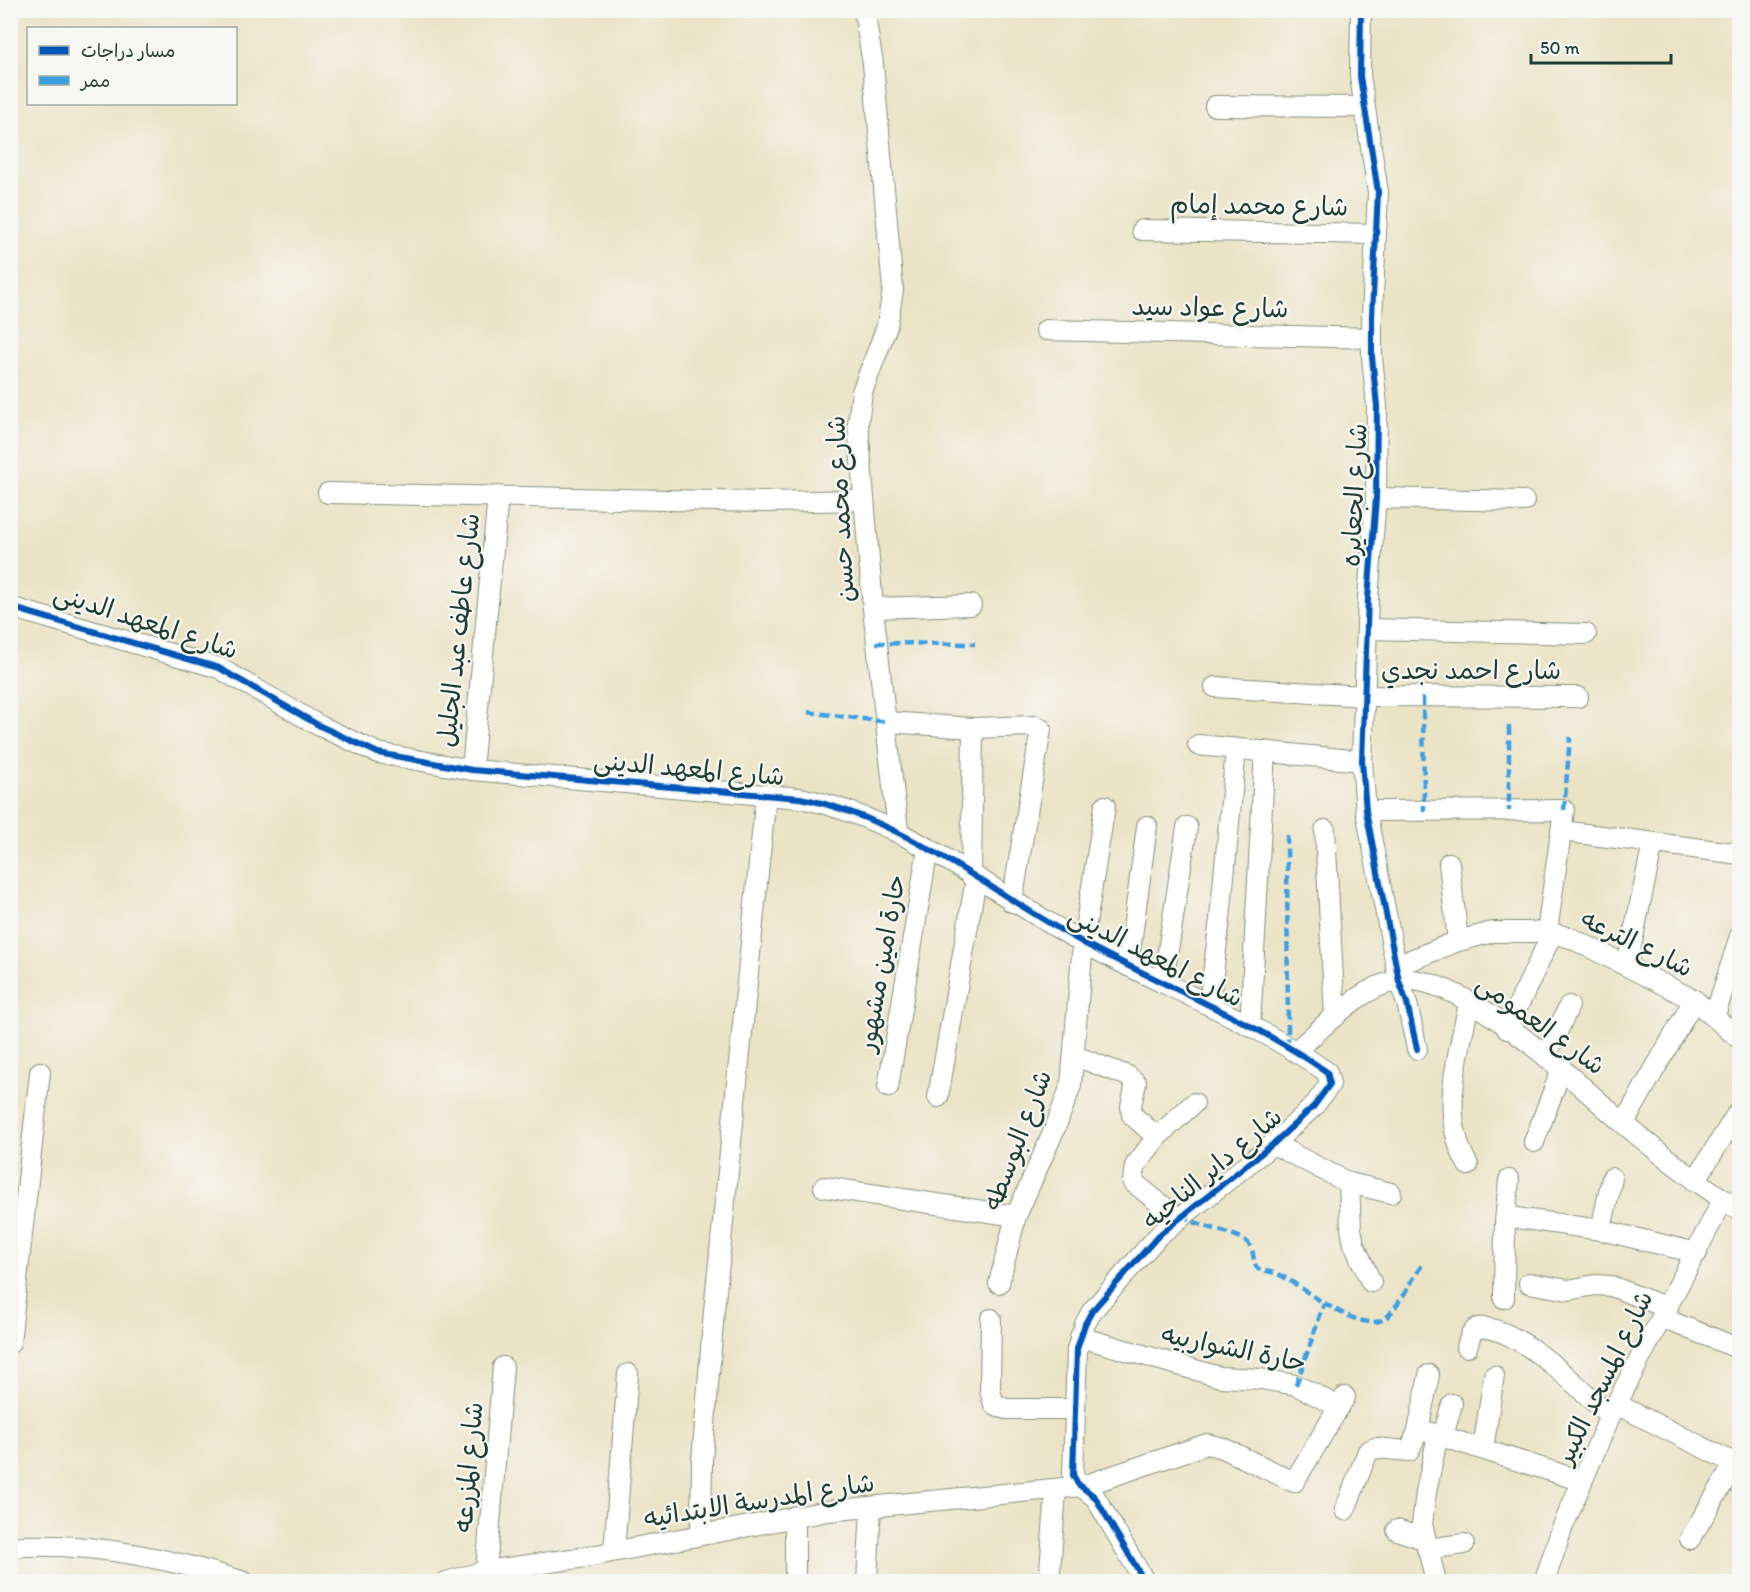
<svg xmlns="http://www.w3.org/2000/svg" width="1750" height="1592" font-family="Itim,'Playpen Sans Arabic',sans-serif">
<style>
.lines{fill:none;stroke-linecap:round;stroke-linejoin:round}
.street-casing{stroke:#85907c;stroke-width:22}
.street{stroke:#fff;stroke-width:20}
.quiet{stroke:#3c9ee2;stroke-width:4.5;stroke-dasharray:9 4.5;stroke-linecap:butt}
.cycleway-casing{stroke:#f6f6f2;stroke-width:10}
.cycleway{stroke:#0057b8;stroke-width:6}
.labels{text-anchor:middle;stroke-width:4.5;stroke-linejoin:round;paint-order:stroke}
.street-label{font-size:26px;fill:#1f3d34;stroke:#f6f6f2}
</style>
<rect width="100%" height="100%" fill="#f6f6f2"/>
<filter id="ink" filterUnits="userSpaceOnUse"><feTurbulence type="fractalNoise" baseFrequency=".0167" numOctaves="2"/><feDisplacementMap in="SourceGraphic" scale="12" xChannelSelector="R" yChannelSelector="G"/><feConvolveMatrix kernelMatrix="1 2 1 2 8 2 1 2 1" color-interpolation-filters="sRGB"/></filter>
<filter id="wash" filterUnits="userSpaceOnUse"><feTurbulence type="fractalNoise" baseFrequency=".008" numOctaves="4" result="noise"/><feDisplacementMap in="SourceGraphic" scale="24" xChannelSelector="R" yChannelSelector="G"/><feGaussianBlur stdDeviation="1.35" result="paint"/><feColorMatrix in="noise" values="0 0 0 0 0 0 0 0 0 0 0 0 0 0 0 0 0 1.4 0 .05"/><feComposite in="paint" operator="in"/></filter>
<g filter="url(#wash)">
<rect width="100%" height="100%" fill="#ebe3c5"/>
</g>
<g filter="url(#ink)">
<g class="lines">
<defs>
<g id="street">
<polyline points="864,10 873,64 893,290 887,326 862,392 858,424 873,608 898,831"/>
<polyline points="1361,10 1360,76 1378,192 1372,316 1372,357 1377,406 1376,498 1368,598 1362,761 1366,811 1399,981 1407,1003 1417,1049"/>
<polyline points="1215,106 1363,107"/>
<polyline points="1142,230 1376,234"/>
<polyline points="1046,330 1372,338"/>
<polyline points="328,493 764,502 864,500"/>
<polyline points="1376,498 1524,501"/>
<path d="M 10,607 L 219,668 L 320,726 L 378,753 L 472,770 L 800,798 C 906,819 989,891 1082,942 C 1163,986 1251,1019 1327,1072 L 1330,1084 L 1314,1106 L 1273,1144 L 1159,1235 L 1092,1311 L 1085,1324 L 1077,1349 L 1073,1475 L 1078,1484 L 1095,1497 L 1145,1582"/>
<polyline points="873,608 971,605"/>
<polyline points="1367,629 1586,634"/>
<polyline points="1215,687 1364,696 1578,697"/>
<polyline points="888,722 973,728 1036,726 1041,729 1012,902"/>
<polyline points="1198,745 1362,761"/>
<polyline points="472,770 498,496"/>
<polyline points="1366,811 1564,810 1547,932"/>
<polyline points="1325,830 1335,1017"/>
<polyline points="1562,831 1740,854"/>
<polyline points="1449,863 1458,941"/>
<polyline points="971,876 973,728"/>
<polyline points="1627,965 1653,843"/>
<polyline points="1128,966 1147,826"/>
<polyline points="1396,966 1458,941 1493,932 1547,932 1571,938 1694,1000 1740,1039"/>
<polyline points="1163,983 1187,827"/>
<polyline points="1209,1005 1220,919 1236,749"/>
<polyline points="1715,1015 1740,936"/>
<polyline points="1250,1026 1265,751"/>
<polyline points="1507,1029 1552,934"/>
<path d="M 1297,1050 C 1326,1025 1361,985 1401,980 C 1462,973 1578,1084 1623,1123 C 1660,1154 1699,1185 1740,1210"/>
<polyline points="1075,1056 1128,1076 1136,1083 1131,1106 1132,1115 1157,1137 1135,1166 1133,1182 1178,1218"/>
<polyline points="1546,1056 1569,1006"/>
<polyline points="888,1087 928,848"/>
<polyline points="938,1097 976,879"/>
<polyline points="1624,1123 1694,1000"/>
<polyline points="1157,1137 1194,1103"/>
<polyline points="1534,1142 1562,1068"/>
<polyline points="1273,1144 1349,1183 1351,1229 1354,1244 1371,1282"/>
<path d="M 1468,1165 C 1438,1114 1459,1056 1469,1002"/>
<polyline points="1695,1181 1740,1109"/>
<polyline points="1349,1183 1391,1193"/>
<polyline points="824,1187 1016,1216"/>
<polyline points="1505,1221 1509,1180"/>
<polyline points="1601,1230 1612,1178"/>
<polyline points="999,1283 1016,1216 1056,1126 1071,1085 1083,942 1105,806"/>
<polyline points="1529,1283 1568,1290 1595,1285 1611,1286 1668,1308"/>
<polyline points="1504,1298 1505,1225 1510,1217 1601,1230 1697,1253"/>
<polyline points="1662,1318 1740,1349"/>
<polyline points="991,1319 990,1391 994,1404 1006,1409 1075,1409"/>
<polyline points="1080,1337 1220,1377 1261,1379 1296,1385 1339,1407"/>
<polyline points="10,1343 40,1072"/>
<path d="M 1467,1347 L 1471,1334 L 1477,1328 C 1516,1323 1582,1391 1610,1416"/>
<polyline points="1616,1404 1740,1466"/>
<polyline points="1418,1431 1429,1375"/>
<polyline points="1443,1436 1452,1404"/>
<polyline points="1483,1449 1494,1376"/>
<polyline points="1345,1510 1368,1451 1375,1448 1409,1451 1418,1431 1422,1430 1582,1481"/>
<polyline points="795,1516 795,1582"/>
<polyline points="1397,1530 1424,1539"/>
<polyline points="701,1534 702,1461 714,1311 766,794"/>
<polyline points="1690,1539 1735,1463"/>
<path d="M 10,1547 C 89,1541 169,1558 244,1582"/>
<polyline points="1427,1549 1464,1544"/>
<polyline points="614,1551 628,1374"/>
<polyline points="486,1571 503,1367"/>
<polyline points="1050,1571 1056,1490"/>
<polyline points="446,1582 486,1571 586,1557 828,1511 1083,1486 1207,1444 1223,1448 1294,1482 1345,1397"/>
<polyline points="867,1582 871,1508"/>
<polyline points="1436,1582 1422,1524 1426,1492 1438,1435"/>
<polyline points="1544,1582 1563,1526 1610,1416 1723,1200"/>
</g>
</defs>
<use href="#street" class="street-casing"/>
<use href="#street" class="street"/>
<g class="quiet">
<polyline points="876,643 975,644"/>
<polyline points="1423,697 1424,811"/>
<polyline points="808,712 888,722"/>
<polyline points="1509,726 1509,811"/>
<polyline points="1564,810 1570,737"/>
<polyline points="1287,835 1288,1044"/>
<path d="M 1182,1215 C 1200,1229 1237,1231 1248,1243 C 1256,1251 1251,1262 1258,1269 C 1265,1271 1273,1272 1280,1275 C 1303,1286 1364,1340 1388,1316 C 1401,1302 1411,1281 1422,1265"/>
<polyline points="1296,1385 1324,1304"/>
</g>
<defs>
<g id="cycleway">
<polyline points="1361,10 1360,76 1378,192 1372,316 1372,357 1377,406 1376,498 1368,598 1362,761 1366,811 1399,981 1407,1003 1417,1049"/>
<path d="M 10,607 L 219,668 L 320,726 L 378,753 L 472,770 L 800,798 C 906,819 989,891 1082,942 C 1163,986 1251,1019 1327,1072 L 1330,1084 L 1314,1106 L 1273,1144 L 1159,1235 L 1092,1311 L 1085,1324 L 1077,1349 L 1073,1475 L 1078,1484 L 1095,1497 L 1145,1582"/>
</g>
</defs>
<use href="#cycleway" class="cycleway-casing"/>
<use href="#cycleway" class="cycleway"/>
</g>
</g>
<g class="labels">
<g class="street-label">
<text transform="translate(1259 205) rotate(1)" y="9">شارع محمد إمام</text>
<text transform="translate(1210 307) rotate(1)" y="9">شارع عواد سيد</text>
<text transform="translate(1354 495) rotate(-87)" y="9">شارع الجعايره</text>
<text transform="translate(840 509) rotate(-93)" y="9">شارع محمد حسن</text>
<text transform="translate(146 621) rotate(18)" y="9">شارع المعهد الدينى</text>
<text transform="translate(458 630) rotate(-84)" y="9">شارع عاطف عبد الجليل</text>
<text x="1471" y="679">شارع احمد نجدي</text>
<text transform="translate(689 768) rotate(5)" y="9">شارع المعهد الدينى</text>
<text transform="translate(1637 943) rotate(26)" y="9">شارع الترعه</text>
<text transform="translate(1156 956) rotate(27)" y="9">شارع المعهد الدينى</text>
<text transform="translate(881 963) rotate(-80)" y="9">حارة امين مشهور</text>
<text transform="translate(1541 1024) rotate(36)" y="9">شارع العمومى</text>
<text transform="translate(1017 1140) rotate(-69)" y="9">شارع البوسطه</text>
<text transform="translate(1212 1168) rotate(-40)" y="9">شارع داير الناحيه</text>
<text transform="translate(1234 1348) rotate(12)" y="9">حارة الشواربيه</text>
<text transform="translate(1604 1377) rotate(-64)" y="9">شارع المسجد الكبير</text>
<text transform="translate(468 1467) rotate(-85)" y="9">شارع المزرعه</text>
<text transform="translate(759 1500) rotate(-9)" y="9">شارع المدرسة الابتدائيه</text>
</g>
</g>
<rect width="1750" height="1592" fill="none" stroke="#f6f6f2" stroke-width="36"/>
<rect x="27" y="27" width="210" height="78" fill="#f6f6f2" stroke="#a0aca6" stroke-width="1.5"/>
<rect x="39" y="46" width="30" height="9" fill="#0057b8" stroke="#a0aca6" stroke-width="1.5"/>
<text x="81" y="57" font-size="18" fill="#1f3d34">مسار دراجات</text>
<rect x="39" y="76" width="30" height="9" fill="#3c9ee2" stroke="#a0aca6" stroke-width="1.5"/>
<text x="81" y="87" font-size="18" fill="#1f3d34">ممر</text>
<path d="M1531 54v9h140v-9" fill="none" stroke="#1f3d34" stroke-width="3"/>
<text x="1540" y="54" font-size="18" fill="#1f3d34" stroke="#f6f6f2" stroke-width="4.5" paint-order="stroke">50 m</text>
</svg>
